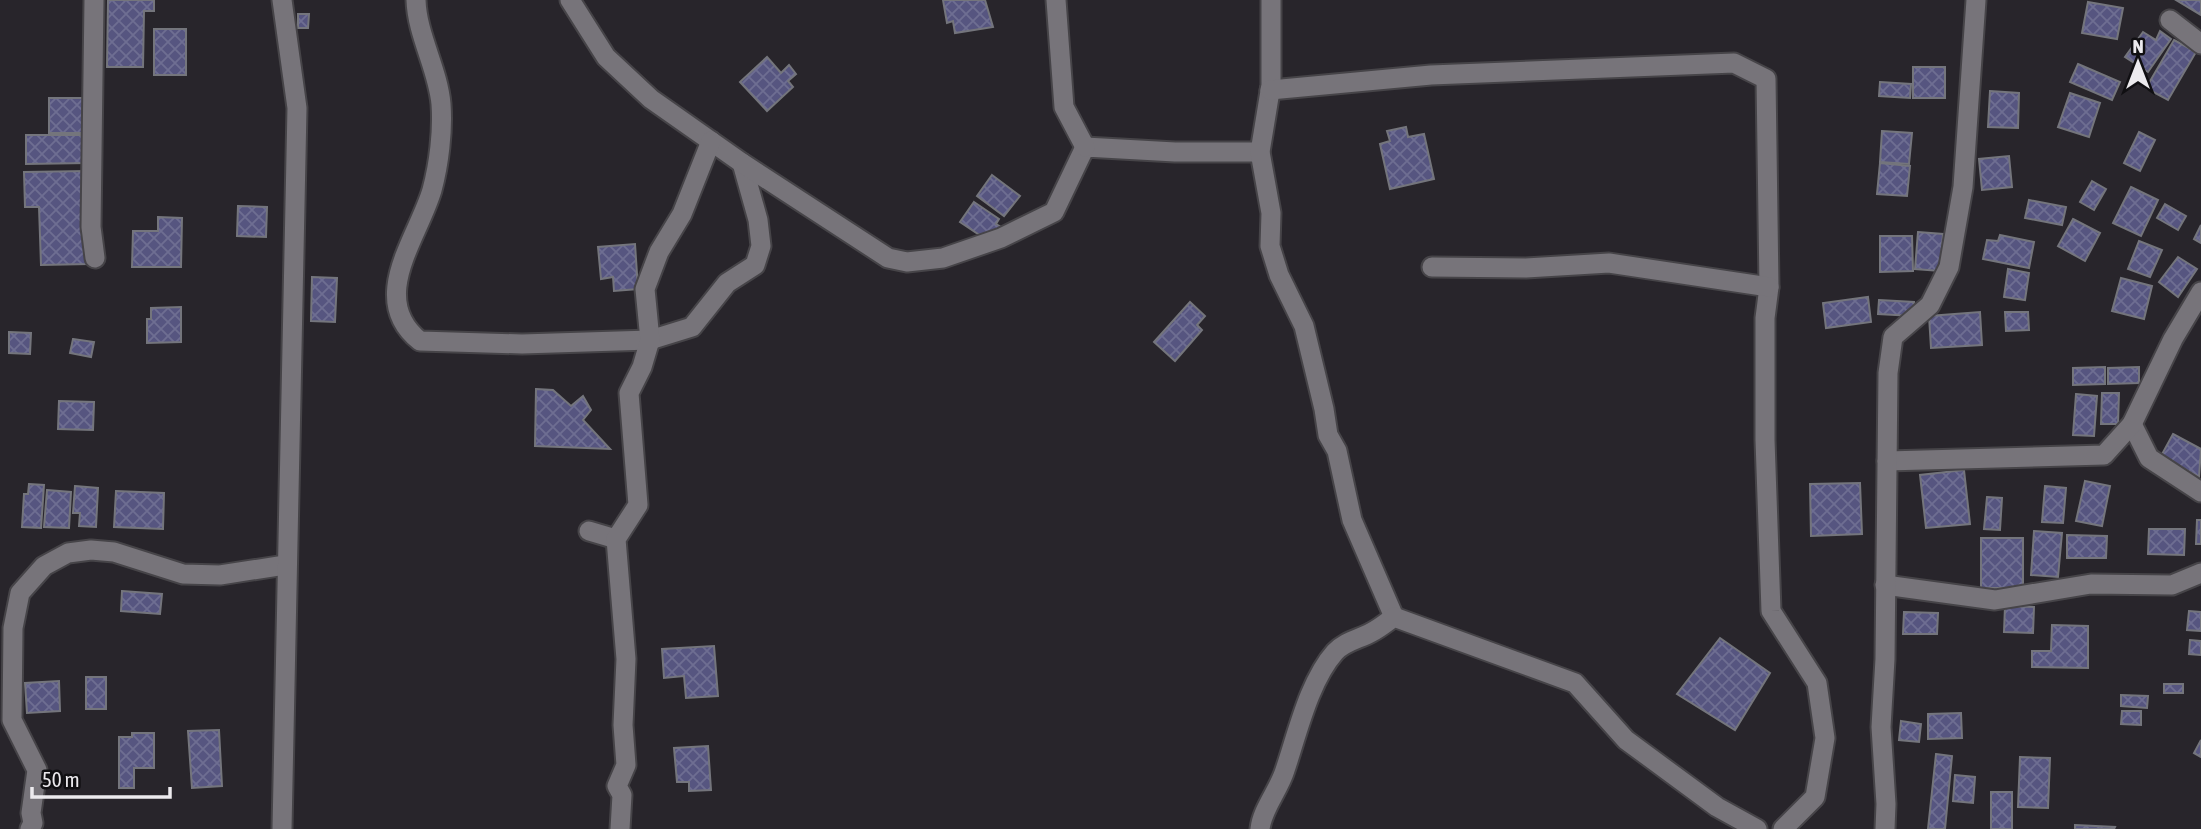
<svg xmlns="http://www.w3.org/2000/svg" width="2201" height="829" font-family="'Asap Condensed',sans-serif">
<style>
.building{fill:url(#building-cross-hatch);stroke:#74757c;stroke-width:2}
.lines{fill:none;stroke-linecap:round;stroke-linejoin:round}
.street-casing{stroke:#464448;stroke-width:23}
.street{stroke:#77747a;stroke-width:19}
</style>
<defs>
<pattern id="building-cross-hatch" width="8" height="8" patternUnits="userSpaceOnUse" patternTransform="scale(1.75)"><rect width="8" height="8" fill="#565580"/><path d="M0 0l8 8M0 8l8-8" fill="none" stroke="#6e6e92"/></pattern>
</defs>
<rect width="100%" height="100%" fill="#28252b"/>
<g class="building">
<polygon points="108,0 154,0 154,11 144,11 143,67 107,67"/>
<polygon points="943,0 985,0 993,27 955,33 953,21 947,23"/>
<polygon points="2176,0 2201,0 2201,15"/>
<polygon points="2088,2 2123,8 2117,39 2082,33"/>
<polygon points="298,14 309,14 308,28 298,28"/>
<rect x="154" y="29" width="32" height="46"/>
<polygon points="2160,31 2171,39 2148,72 2125,57 2143,32 2156,40"/>
<polygon points="2174,40 2196,52 2168,100 2146,88"/>
<polygon points="767,57 781,73 789,65 796,74 788,81 793,87 767,111 740,82"/>
<polygon points="2078,64 2120,82 2112,100 2070,82"/>
<rect x="1913" y="67" width="32" height="31"/>
<polygon points="1880,82 1911,84 1910,98 1879,96"/>
<polygon points="1990,91 2019,93 2018,128 1988,127"/>
<polygon points="2070,93 2100,103 2089,137 2058,127"/>
<rect x="49" y="98" width="37" height="35"/>
<polygon points="1406,127 1408,137 1424,134 1434,179 1390,189 1380,144 1390,141 1387,131"/>
<polygon points="1882,131 1912,133 1909,164 1880,162"/>
<polygon points="2139,132 2155,140 2140,171 2124,163"/>
<polygon points="26,135 88,135 88,163 26,164"/>
<polygon points="2009,156 2012,187 1982,190 1979,159"/>
<polygon points="1880,163 1910,166 1907,196 1877,194"/>
<polygon points="87,171 89,264 41,265 39,207 25,207 24,172"/>
<polygon points="992,175 1020,196 1004,216 977,196"/>
<polygon points="2092,181 2106,189 2094,210 2080,202"/>
<polygon points="2131,187 2158,200 2141,236 2113,223"/>
<polygon points="2029,200 2066,207 2062,225 2025,218"/>
<polygon points="974,202 999,219 996,224 1003,228 987,240 960,222"/>
<polygon points="2165,204 2186,216 2178,230 2157,218"/>
<polygon points="238,206 267,207 266,237 237,236"/>
<polygon points="158,217 182,218 181,267 132,267 133,231 158,231"/>
<polygon points="2073,219 2100,233 2085,261 2058,246"/>
<polygon points="2201,225 2201,243 2194,239"/>
<polygon points="1918,232 1943,234 1940,271 1915,269"/>
<polygon points="2000,235 2034,242 2029,268 1983,259 1987,240 1998,241"/>
<polygon points="1880,236 1912,236 1913,271 1880,272"/>
<polygon points="2139,241 2162,250 2150,277 2128,269"/>
<polygon points="635,244 638,289 614,291 613,277 601,279 598,247"/>
<polygon points="2178,257 2197,269 2178,297 2159,282"/>
<polygon points="2008,269 2029,273 2025,300 2004,297"/>
<polygon points="312,277 337,278 335,322 311,321"/>
<polygon points="2121,278 2152,286 2144,319 2112,311"/>
<polygon points="1868,297 1871,322 1826,328 1823,303"/>
<polygon points="1879,300 1914,302 1913,316 1878,314"/>
<polygon points="1190,302 1205,316 1197,325 1202,330 1175,361 1154,342"/>
<polygon points="181,307 181,342 147,343 147,319 151,319 151,308"/>
<polygon points="1980,312 1982,345 1931,348 1929,316"/>
<polygon points="2005,312 2028,312 2029,330 2006,331"/>
<polygon points="9,332 31,333 30,354 9,353"/>
<polygon points="73,339 94,342 91,357 70,353"/>
<polygon points="2105,367 2105,384 2073,385 2073,368"/>
<polygon points="2139,367 2139,383 2108,384 2108,368"/>
<polygon points="536,389 553,390 571,406 583,396 591,410 583,420 610,449 535,446"/>
<polygon points="2102,393 2119,393 2118,424 2101,424"/>
<polygon points="2076,394 2097,396 2094,436 2073,435"/>
<polygon points="59,401 94,402 93,430 58,429"/>
<polygon points="2173,434 2201,449 2199,477 2161,456"/>
<polygon points="1964,470 1970,524 1926,528 1920,475"/>
<polygon points="2085,481 2110,486 2102,526 2076,521"/>
<polygon points="1860,483 1862,534 1811,536 1810,484"/>
<polygon points="29,484 44,485 41,528 22,527 24,494 28,494"/>
<polygon points="75,486 98,488 96,527 79,526 80,513 73,513"/>
<polygon points="2045,486 2066,488 2063,523 2042,522"/>
<polygon points="47,490 71,492 69,528 44,527"/>
<polygon points="116,491 164,493 163,529 114,527"/>
<polygon points="1987,497 2002,498 2000,530 1984,529"/>
<polygon points="2197,520 2201,520 2201,544 2196,544"/>
<polygon points="2149,529 2185,529 2184,555 2148,554"/>
<polygon points="2034,531 2062,533 2058,577 2031,575"/>
<polygon points="2067,535 2107,536 2106,558 2067,558"/>
<rect x="1981" y="538" width="42" height="50"/>
<polygon points="122,591 162,594 160,614 121,611"/>
<polygon points="2005,606 2034,607 2033,633 2004,632"/>
<polygon points="2189,611 2201,612 2201,631 2187,630"/>
<polygon points="1904,612 1938,613 1937,634 1903,634"/>
<polygon points="2052,625 2088,626 2088,668 2032,667 2032,651 2051,651"/>
<polygon points="1720,638 1770,673 1735,730 1677,694"/>
<polygon points="2190,640 2201,641 2201,655 2189,654"/>
<polygon points="714,646 718,696 686,698 684,676 664,678 662,649"/>
<rect x="86" y="677" width="20" height="32"/>
<polygon points="59,681 60,711 27,713 25,683"/>
<rect x="2164" y="684" width="19" height="9"/>
<polygon points="2121,695 2148,696 2147,708 2121,706"/>
<polygon points="2122,711 2141,711 2141,725 2121,724"/>
<polygon points="1961,713 1962,738 1928,739 1928,714"/>
<polygon points="1901,721 1921,724 1919,742 1899,740"/>
<polygon points="219,730 222,786 192,788 188,731"/>
<polygon points="132,733 154,733 154,768 134,768 134,788 119,788 119,737 132,737"/>
<polygon points="2201,740 2201,757 2194,753"/>
<polygon points="708,746 711,790 689,791 689,782 677,782 674,748"/>
<polygon points="1936,754 1952,756 1945,829 1928,829"/>
<polygon points="2020,757 2050,758 2048,808 2018,807"/>
<polygon points="1955,775 1975,777 1973,803 1953,801"/>
<rect x="1991" y="792" width="21" height="37"/>
<polygon points="2075,825 2115,827 2114,829 2075,829"/>
</g>
<g class="lines">
<defs>
<g id="street">
<polyline points="94,0 91,227 95,258"/>
<path d="M 416,0 C 417,35 438,69 441,104 C 443,131 439,164 432,190 C 418,238 367,299 420,341 L 522,344 L 650,340 L 692,327 L 727,283 L 755,265 L 761,246 L 758,220 L 742,163"/>
<polyline points="570,0 606,57 651,99 742,163 888,258 907,262 943,258 1001,238 1054,212 1085,147 1175,152 1260,152"/>
<polyline points="1056,0 1064,107 1085,147"/>
<polyline points="1271,0 1271,85 1260,152 1271,213 1270,246 1279,275 1304,326 1324,409 1328,435 1337,451 1352,520 1394,617"/>
<polyline points="2170,20 2201,44"/>
<polyline points="1270,90 1431,75 1734,63 1766,79 1769,287 1765,318 1765,440 1771,611 1817,683 1825,738 1815,797 1783,829"/>
<polyline points="1432,267 1526,268 1609,263 1769,287"/>
<polyline points="2132,424 2149,458 2201,492"/>
<polyline points="1887,461 2104,455 2132,424 2173,339 2201,292"/>
<polyline points="589,531 616,539"/>
<polyline points="1885,585 1995,600 2091,584 2172,585 2201,573"/>
<polyline points="30,829 33,823 31,813 37,770 12,720 13,628 20,593 44,566 68,553 91,550 114,552 183,574 220,575 285,565"/>
<polyline points="282,829 297,108 282,0"/>
<polyline points="620,829 622,795 617,786 626,765 623,725 626,659 616,539 638,505 629,393 642,367 650,340 645,289 659,252 682,214 711,141"/>
<path d="M 1260,829 C 1262,809 1279,790 1285,770 C 1297,735 1309,681 1335,652 C 1345,641 1360,639 1372,632 C 1380,628 1387,622 1394,617 L 1575,683 L 1626,740 L 1717,807 L 1757,829"/>
<polyline points="1885,829 1886,804 1881,727 1885,659 1888,373 1893,337 1930,305 1949,267 1963,187 1976,0"/>
</g>
</defs>
<use href="#street" class="street-casing"/>
<use href="#street" class="street"/>
</g>
<g transform="translate(2138 63)" stroke="#100f12" stroke-width="5" paint-order="stroke">
<path d="M0-5L12 26L0 18L-12 26Z" fill="#eceaee"/>
<text y="-10" font-size="19" font-weight="bold" text-anchor="middle" fill="#eceaee">N</text>
</g>
<path d="M32 787v10h138v-10" fill="none" stroke="#eceaee" stroke-width="3.5"/>
<text x="42" y="787" font-size="21" fill="#eceaee" stroke="#100f12" stroke-width="5" paint-order="stroke">50 m</text>
</svg>
